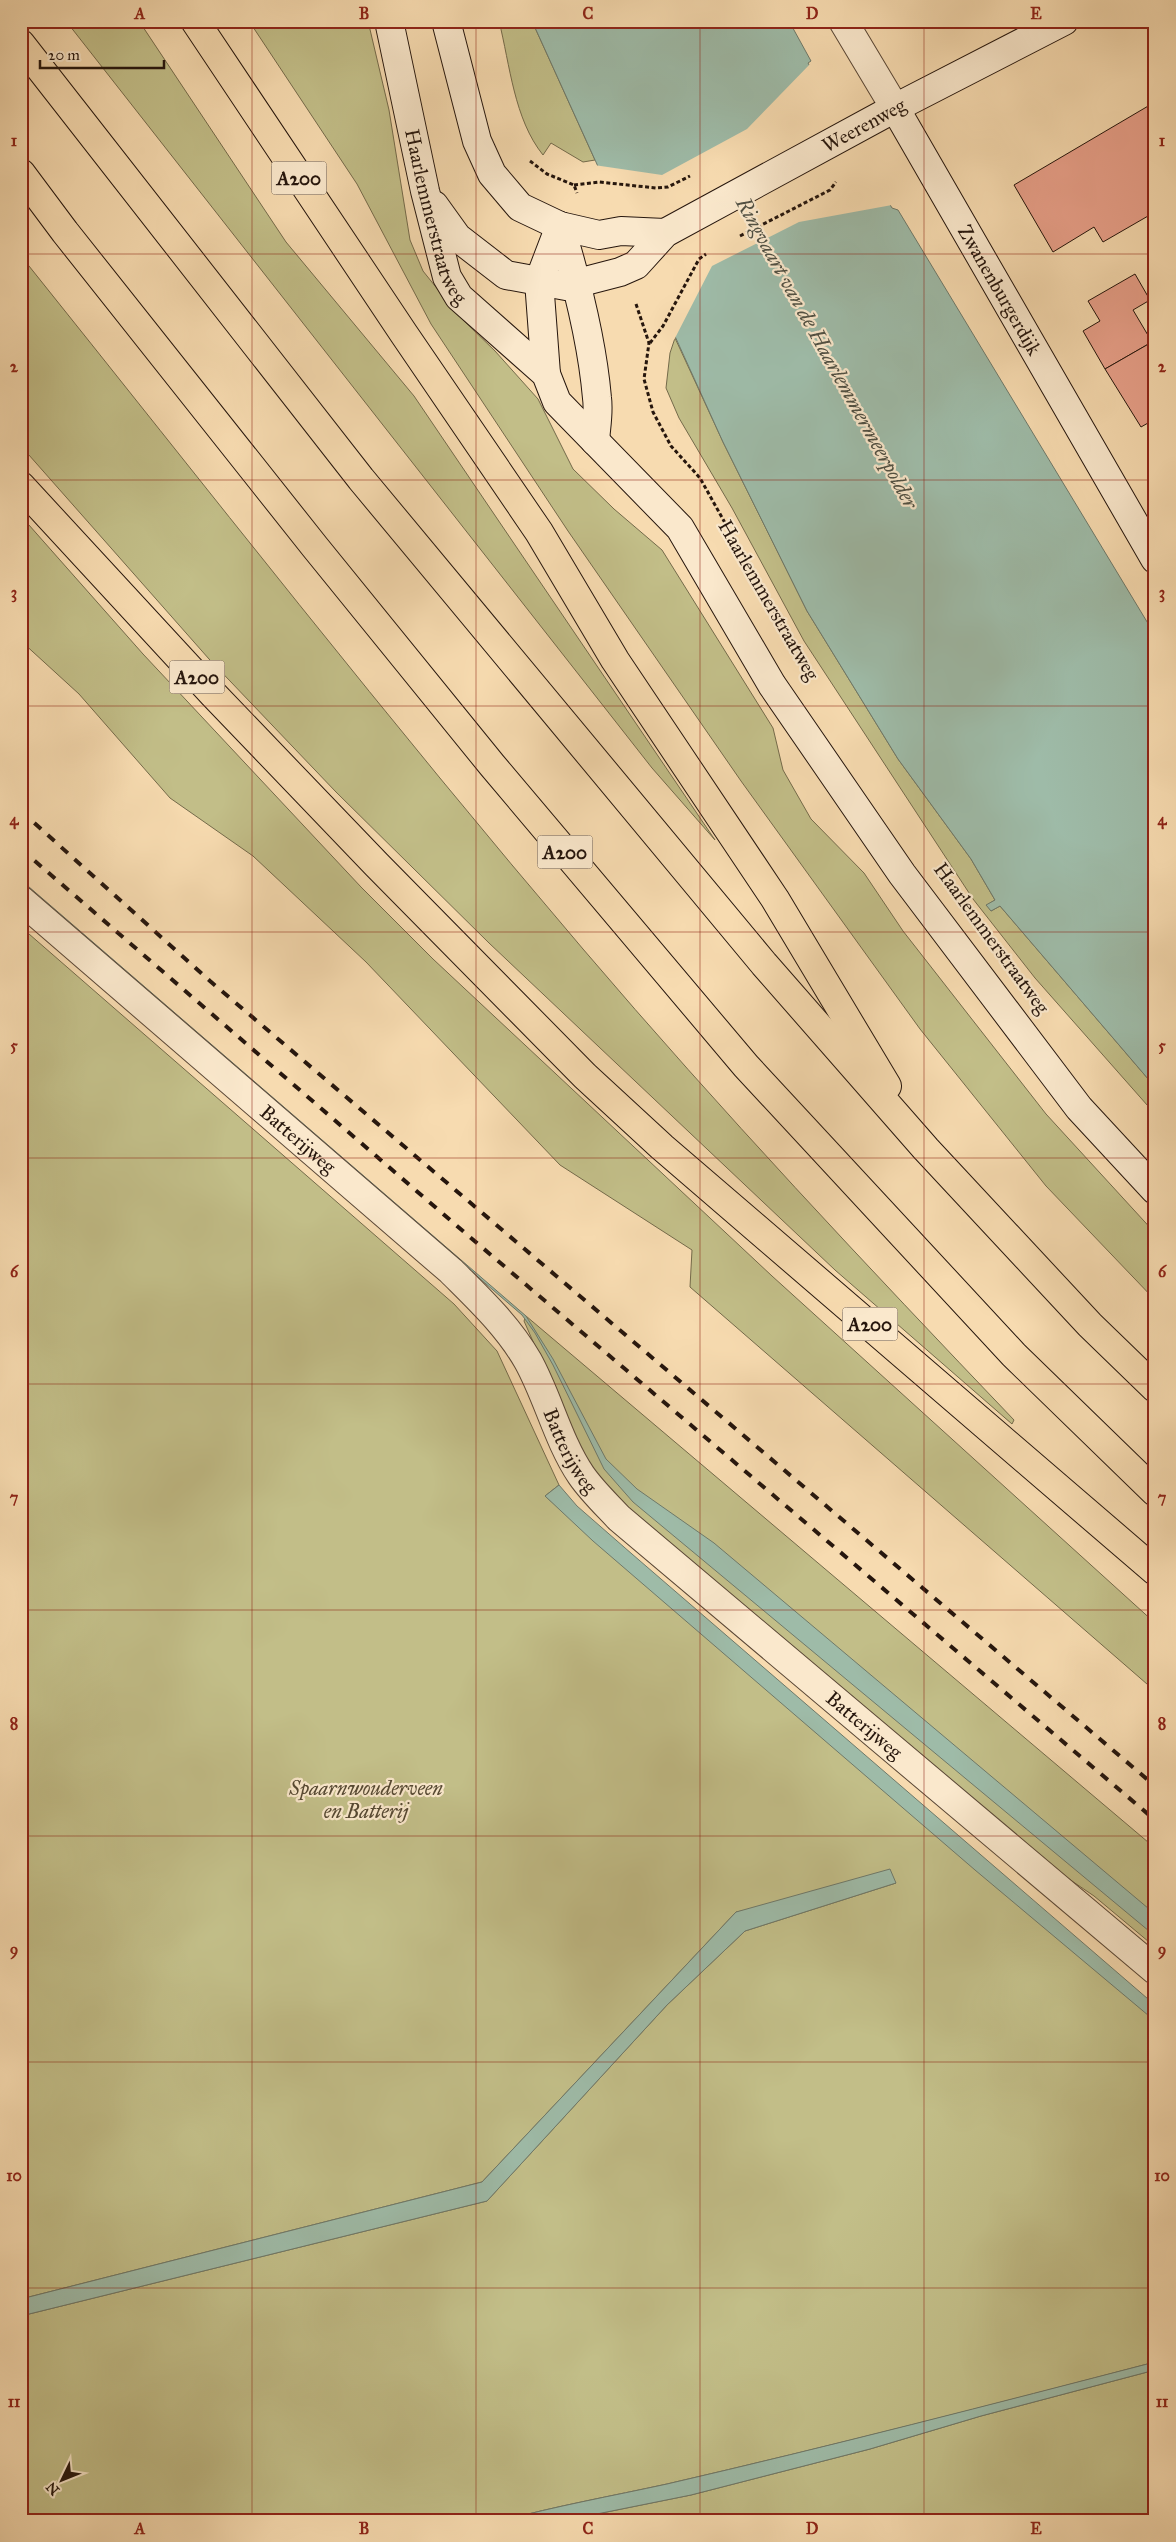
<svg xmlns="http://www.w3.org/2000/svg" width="1176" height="2542" font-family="'IM FELL Great Primer',serif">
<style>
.green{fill:#c2be88;stroke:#746a4a}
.water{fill:#9ebba8;stroke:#6e796a}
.pier{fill:#f7dbb0}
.building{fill:#e9a18b;stroke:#26160d}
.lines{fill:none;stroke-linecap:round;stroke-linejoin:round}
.street-casing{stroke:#5a4736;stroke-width:30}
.secondary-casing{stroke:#26160d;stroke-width:30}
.highway-casing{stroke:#26160d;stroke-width:30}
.path{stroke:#26160d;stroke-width:3;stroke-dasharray:4 2.5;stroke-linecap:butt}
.street{stroke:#fae8cc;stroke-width:28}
.secondary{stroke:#fae8cc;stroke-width:28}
.highway{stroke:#f7dbb0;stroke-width:28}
.rail{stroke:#26160d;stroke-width:4;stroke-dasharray:9 9;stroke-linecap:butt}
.grid{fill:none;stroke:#8f2418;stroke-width:1;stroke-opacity:0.55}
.labels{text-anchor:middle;stroke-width:4.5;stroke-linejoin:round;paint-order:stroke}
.shield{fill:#fae8cc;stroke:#665546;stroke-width:1}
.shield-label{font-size:19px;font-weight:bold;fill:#26160d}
.street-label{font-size:20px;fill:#26160d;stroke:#fae8cc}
.park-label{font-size:20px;font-style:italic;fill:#554832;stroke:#fae8cc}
.water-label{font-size:21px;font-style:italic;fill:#505043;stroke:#fae8cc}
.neatline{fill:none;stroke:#8f2418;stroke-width:2}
.grid-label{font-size:16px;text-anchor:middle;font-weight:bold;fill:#8f2418}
</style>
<rect width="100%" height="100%" fill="#f7dbb0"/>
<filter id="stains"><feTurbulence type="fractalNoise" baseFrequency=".004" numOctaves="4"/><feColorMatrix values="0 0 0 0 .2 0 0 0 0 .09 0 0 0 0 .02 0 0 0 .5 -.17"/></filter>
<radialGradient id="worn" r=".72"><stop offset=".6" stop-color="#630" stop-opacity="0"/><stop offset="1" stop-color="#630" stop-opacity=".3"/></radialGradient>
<g class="green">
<polygon points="66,21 139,21 286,242 414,396 715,840 652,768"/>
<polygon points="249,21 368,21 389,110 410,240 423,271 459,316 495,351 538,399 573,469 614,509 662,550 773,728 783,770 811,819 864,873 903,931 1046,1114 1155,1233 1155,1300 1046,1186 920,1029 741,781 568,531 431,324 357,184"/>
<path d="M 499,21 L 532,21 L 595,160 L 583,162 L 551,143 L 543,155 C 514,119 510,65 499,21 Z"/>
<path d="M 21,256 C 207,488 390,723 583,949 C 721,1111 867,1266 1014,1420 L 1012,1424 L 835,1270 L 489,943 L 336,792 L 209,659 L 21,446 Z"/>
<polygon points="675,338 723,442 807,611 898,759 971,859 995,900 987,905 991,911 1000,906 1155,1087 1155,1114 1035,978 973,899 804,641 732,508 679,418 666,388 670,353"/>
<polygon points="21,516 143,654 361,887 433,959 772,1276 1155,1623 1155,1691 690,1287 692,1250 560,1165 366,962 253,856 170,798 79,694 21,641"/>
<path d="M 21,927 L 454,1304 L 497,1351 L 559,1485 L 545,1496 L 1155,2019 L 1155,2362 C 993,2405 831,2446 667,2484 C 612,2496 556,2506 501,2521 L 21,2521 L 21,2316 L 487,2201 L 667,2005 L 745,1931 L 896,1883 L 736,1912 L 482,2182 L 21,2299 Z"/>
<polygon points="526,1316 1155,1848 1155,1947 1094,1896 1041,1860 642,1523 602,1482 579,1446 524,1321"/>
<polygon points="1155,2370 1155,2521 562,2521 691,2495 870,2449 981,2416"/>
</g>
<g class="water">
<polygon points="532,21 789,21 811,61 808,63 892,208 898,210 1155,635 1155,1087 1000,906 991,911 986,905 995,900 971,859 898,759 807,611 723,442"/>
<polygon points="21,880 526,1316 553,1359 606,1459 637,1489 714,1543 1155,1914 1155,1936 633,1502 604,1469 553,1365 535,1333 522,1315 21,883"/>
<polygon points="559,1485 577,1506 632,1554 1155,2005 1155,2021 975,1870 593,1541 545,1496"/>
<polygon points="890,1869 896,1883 745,1931 667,2005 487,2201 21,2316 21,2299 482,2182 736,1912"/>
<path d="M 1155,2362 L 1155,2370 L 981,2416 L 870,2449 L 691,2495 L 562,2521 L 501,2521 C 556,2506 612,2496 667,2484 C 831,2446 993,2404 1155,2362 Z"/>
</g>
<polygon class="pier" points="812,62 811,64 892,205 799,222 712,266 674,340 594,165 662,175 747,129"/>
<g class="building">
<polygon points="1155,102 1155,212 1103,242 1094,227 1053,252 1014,185"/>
<polygon points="1135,274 1150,300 1133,310 1152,342 1105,369 1083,331 1100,321 1088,301"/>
<polygon points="1152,342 1155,347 1155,419 1141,427 1105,369"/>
</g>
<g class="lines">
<defs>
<g id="street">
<polyline points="843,21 895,108"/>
<path id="s1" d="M 21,900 L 451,1271 C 479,1299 508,1326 528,1361 C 548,1397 558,1441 581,1475 C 592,1491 606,1504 619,1518 L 1155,1970"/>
</g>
<g id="secondary">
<path id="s2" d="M 389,21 L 425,191 L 447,277 L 459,297 L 546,374 L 557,402 L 680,528 L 772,685 L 902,874 L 1079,1108 L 1155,1190"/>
<polyline points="446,21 477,141 492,174 520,207 560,226 599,235 621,231 665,233"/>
<path id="s3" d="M 895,108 L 1155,559"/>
<path id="s4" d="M 434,205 L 457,237 L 506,275 L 566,286 L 620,272 L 636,265 L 665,233 L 895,108 L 1064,21"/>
<path d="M 560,226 C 577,282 592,340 597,398 C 599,412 596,427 595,441"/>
<polyline points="546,374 539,281 560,226"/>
</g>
<g id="highway">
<polyline points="195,21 404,334 539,532 615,660 775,899 887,1086"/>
<polyline points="21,44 361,479 764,964 926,1149 1090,1325 1155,1388"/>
<polyline points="21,173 65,232 315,547 492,765 746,1066 1014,1355 1155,1492"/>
<polyline points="21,486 213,694 377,865 585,1076 662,1147 1155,1571"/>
</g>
</defs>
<use href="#street" class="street-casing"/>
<use href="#secondary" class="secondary-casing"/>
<use href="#highway" class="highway-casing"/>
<g class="path">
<polyline points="530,161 547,174 574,185 577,193"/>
<polyline points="574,185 599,182 656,188 668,187 690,176"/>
<polyline points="740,236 830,190 836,182"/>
<polyline points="636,304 649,343 644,379 653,412 671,446 700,478 793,645"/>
<polyline points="650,343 663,326 699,259 706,254"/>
</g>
<use href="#street" class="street"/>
<use href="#secondary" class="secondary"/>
<use href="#highway" class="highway"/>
<g class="rail">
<polyline points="21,811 210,981 1155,1786"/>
<polyline points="21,849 464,1232 1155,1820"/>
</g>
</g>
<path class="grid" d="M 252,21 L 252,2521M 476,21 L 476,2521M 700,21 L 700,2521M 924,21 L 924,2521M 21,254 L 1155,254M 21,480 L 1155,480M 21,706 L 1155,706M 21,932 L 1155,932M 21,1158 L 1155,1158M 21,1384 L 1155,1384M 21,1610 L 1155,1610M 21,1836 L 1155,1836M 21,2062 L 1155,2062M 21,2288 L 1155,2288"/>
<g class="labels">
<g class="shield">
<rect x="271.5" y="161.5" width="55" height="33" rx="4"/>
<rect x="169.5" y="660.5" width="55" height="33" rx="4"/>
<rect x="537.5" y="835.5" width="55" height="33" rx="4"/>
<rect x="842.5" y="1307.5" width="55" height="33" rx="4"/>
</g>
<g class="shield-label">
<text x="299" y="185">A200</text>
<text x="197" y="684">A200</text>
<text x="565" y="859">A200</text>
<text x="870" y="1331">A200</text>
</g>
<g class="street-label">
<text dy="7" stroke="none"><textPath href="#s4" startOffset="505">Weerenweg</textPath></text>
<text dy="7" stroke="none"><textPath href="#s2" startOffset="201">Haarlemmerstraatweg</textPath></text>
<text dy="7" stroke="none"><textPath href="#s3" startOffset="210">Zwanenburgerdijk</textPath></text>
<text transform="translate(769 600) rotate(60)" y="7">Haarlemmerstraatweg</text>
<text transform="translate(992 938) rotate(54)" y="7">Haarlemmerstraatweg</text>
<text dy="7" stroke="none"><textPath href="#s1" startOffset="366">Batterijweg</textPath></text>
<text dy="7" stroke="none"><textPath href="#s1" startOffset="786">Batterijweg</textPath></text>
<text dy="7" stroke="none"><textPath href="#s1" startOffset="1191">Batterijweg</textPath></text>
</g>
<g class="park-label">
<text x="366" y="1795">Spaarnwouderveen<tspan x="366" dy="23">en Batterij</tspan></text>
</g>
<g class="water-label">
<text transform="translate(827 353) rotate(61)" y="7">Ringvaart van de Haarlemmermeerpolder</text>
</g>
</g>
<rect width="1176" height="2542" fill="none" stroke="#f7dbb0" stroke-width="55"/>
<g transform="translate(62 2480) rotate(227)" stroke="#fae8cc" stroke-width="4" paint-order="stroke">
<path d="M0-4L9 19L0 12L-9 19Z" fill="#26160d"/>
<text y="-8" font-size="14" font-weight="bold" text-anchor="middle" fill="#26160d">N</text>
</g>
<path d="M40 60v8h124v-8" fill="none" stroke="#26160d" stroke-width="2.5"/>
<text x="48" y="60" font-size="15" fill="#26160d" stroke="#fae8cc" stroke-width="4" paint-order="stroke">20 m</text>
<rect x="28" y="28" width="1120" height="2486" class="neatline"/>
<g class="grid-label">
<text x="140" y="19">A</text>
<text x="364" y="19">B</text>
<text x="588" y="19">C</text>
<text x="812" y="19">D</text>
<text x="1036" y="19">E</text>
<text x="14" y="146">1</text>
<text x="1162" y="146">1</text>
<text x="14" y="372">2</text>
<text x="1162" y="372">2</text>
<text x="14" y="598">3</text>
<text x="1162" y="598">3</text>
<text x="14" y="825">4</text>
<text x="1162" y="825">4</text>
<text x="14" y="1051">5</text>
<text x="1162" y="1051">5</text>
<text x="14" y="1277">6</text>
<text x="1162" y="1277">6</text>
<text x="14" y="1503">7</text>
<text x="1162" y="1503">7</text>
<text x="14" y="1729">8</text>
<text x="1162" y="1729">8</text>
<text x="14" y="1955">9</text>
<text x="1162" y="1955">9</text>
<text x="14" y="2181">10</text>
<text x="1162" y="2181">10</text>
<text x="14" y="2407">11</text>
<text x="1162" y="2407">11</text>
<text x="140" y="2534">A</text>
<text x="364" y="2534">B</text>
<text x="588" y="2534">C</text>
<text x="812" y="2534">D</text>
<text x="1036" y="2534">E</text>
</g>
<rect width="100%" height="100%" filter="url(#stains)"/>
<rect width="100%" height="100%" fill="url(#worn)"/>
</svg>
